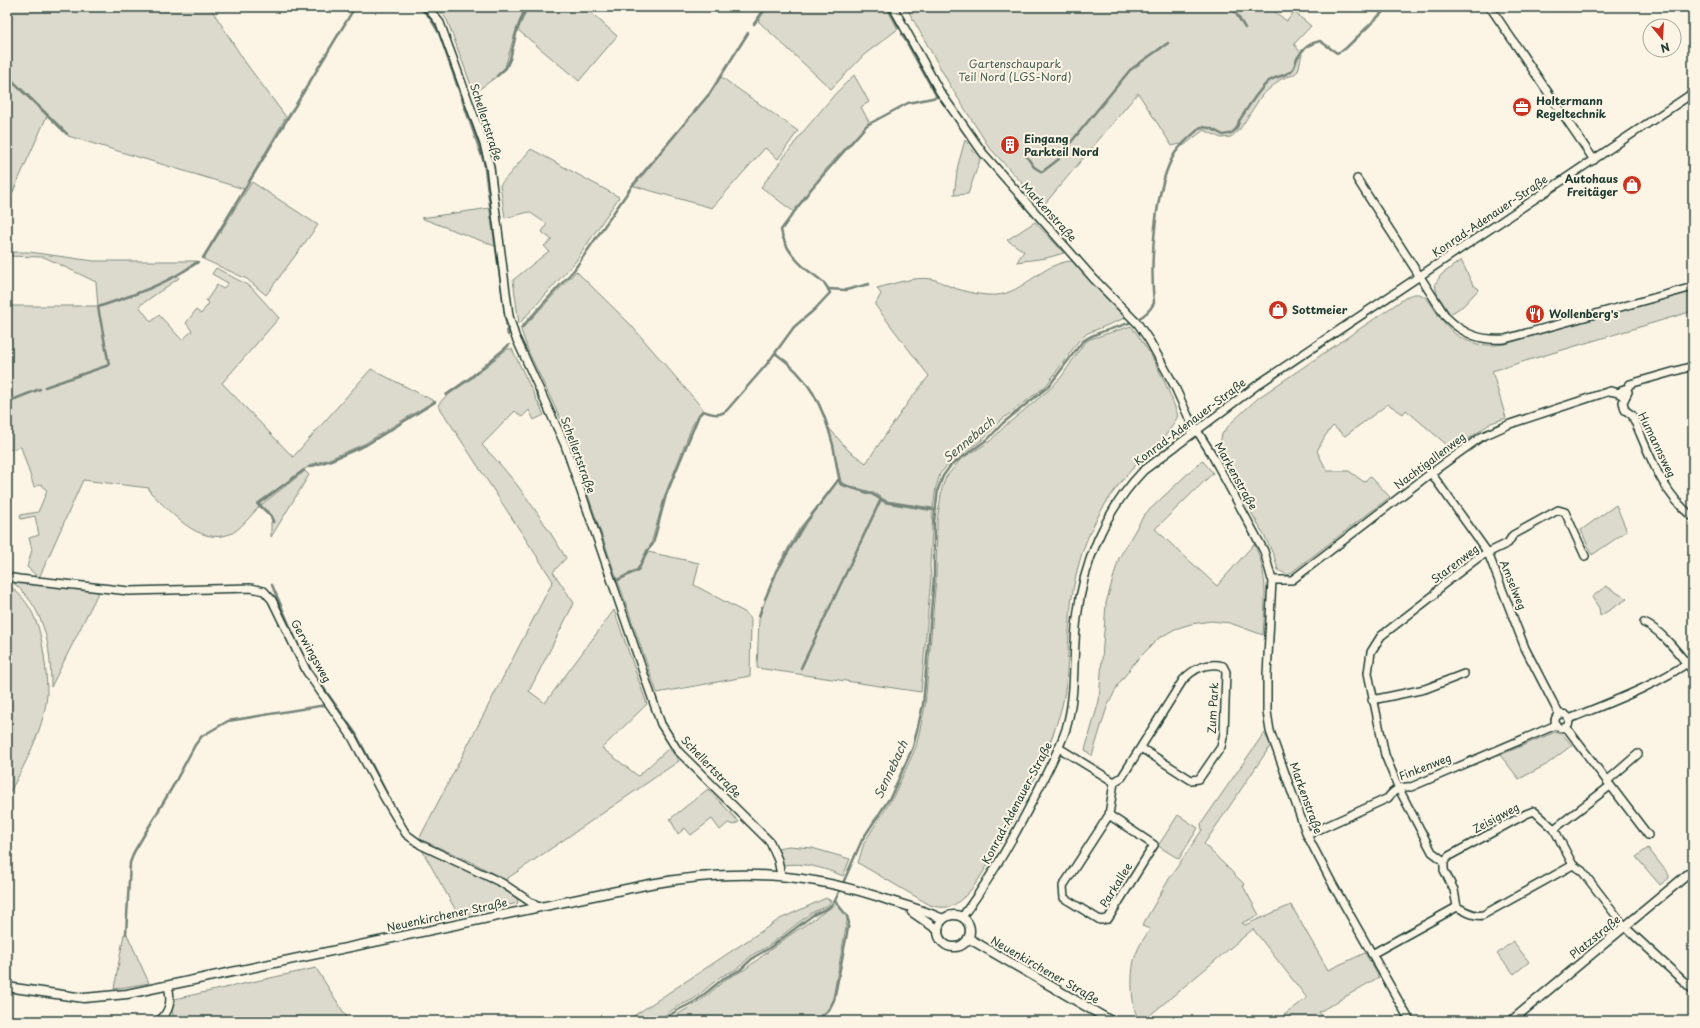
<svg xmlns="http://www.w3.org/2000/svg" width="1700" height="1028" font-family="'Playpen Sans',sans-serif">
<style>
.green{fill:#dcdacc;stroke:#7e8c80}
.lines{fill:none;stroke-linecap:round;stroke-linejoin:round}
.stream{stroke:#758479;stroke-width:2.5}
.minor-casing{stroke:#1f3d34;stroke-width:10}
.tertiary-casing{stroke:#1f3d34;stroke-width:11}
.minor{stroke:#fcf5e5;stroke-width:7}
.tertiary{stroke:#fcf5e5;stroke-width:8}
.labels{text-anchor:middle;stroke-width:4;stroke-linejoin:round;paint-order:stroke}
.park-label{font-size:11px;fill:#455c52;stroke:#fcf5e5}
.poi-label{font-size:11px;font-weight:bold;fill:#1f3d34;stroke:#fcf5e5;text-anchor:start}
.street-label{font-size:11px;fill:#1f3d34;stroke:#fcf5e5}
.water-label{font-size:12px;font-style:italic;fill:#435a51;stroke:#fcf5e5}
</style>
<rect width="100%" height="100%" fill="#fcf5e5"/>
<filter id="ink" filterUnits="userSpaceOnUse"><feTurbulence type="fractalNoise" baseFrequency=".025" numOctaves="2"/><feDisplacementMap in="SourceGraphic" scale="8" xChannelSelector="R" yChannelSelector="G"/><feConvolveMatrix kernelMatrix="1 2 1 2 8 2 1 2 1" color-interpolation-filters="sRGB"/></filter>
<g filter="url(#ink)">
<g class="green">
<polygon points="7,7 210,7 245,62 286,117 244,189 68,136 68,134 7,74"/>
<polygon points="437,7 525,7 516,30 505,67 496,77 474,93 447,20"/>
<polygon points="528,7 585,7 617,36 579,81 518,30"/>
<polygon points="768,7 886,7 898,29 865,54 831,89 758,21"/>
<polygon points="906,7 1268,7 1287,21 1294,12 1311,26 1294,44 1302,54 1298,71 1293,75 1281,79 1262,95 1240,129 1231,137 1221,138 1204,130 1183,146 1180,144 1172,146 1138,93 1043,206 989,147 951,87"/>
<polygon points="854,75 869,102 861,107 869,122 826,169 794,212 761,187 803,132 835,94"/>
<polygon points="721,77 798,131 778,159 765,148 712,208 634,186 708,96"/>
<polygon points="7,78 47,116 7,205"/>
<polygon points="965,140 980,160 968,194 954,195 958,165"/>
<polygon points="531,149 619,197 575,262 519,324 513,280 549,251 544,246 552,240 542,232 547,224 529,212 505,218 500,185"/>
<polygon points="252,182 318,225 266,295 247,279 203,259"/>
<polygon points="490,208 495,246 421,218"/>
<polygon points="1035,222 1064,253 1046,258 1017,262 1024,251 1007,240"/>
<path d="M 7,252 L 29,252 L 94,261 L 197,261 L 177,275 L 179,278 L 139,306 L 151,322 L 159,315 L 182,340 L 192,331 L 186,323 L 196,310 L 201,314 L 209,303 L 206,301 L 217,285 L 223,289 L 228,283 L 212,274 L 216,268 L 251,287 L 279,318 L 222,383 L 293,457 L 371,369 L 434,401 L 364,444 L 329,459 L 312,464 L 256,504 L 259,507 C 253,513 238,532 230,534 C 198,546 171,512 150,492 L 149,488 L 83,480 L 39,578 L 27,567 L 32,550 L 29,538 L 39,535 L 35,516 L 21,519 L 20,515 L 38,512 L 47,491 L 41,484 L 34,487 L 21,447 L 7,450 L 7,306 L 98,306 L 96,282 L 44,257 L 7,256 Z"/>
<polygon points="1461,260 1473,285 1479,289 1463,306 1450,314 1437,294 1435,284 1441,275"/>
<path d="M 1072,261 L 1125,318 L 1088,333 L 1080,339 L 1046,386 L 1001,420 L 981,441 L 949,463 L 940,474 L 936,487 L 933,508 L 887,501 L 872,492 L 849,486 L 841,482 L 829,428 L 849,451 L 866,463 L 909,401 L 929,376 L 875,305 L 881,294 L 877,288 C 894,284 914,276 932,279 C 938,280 945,285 952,287 C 965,292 983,296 997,295 C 1023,293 1044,262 1072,261 Z"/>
<polygon points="576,271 630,324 703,409 693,424 665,495 651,544 637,569 617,579 564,426 529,353 521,330"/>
<path d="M 1693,291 L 1693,311 L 1492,371 L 1506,418 L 1491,423 L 1453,450 L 1406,410 L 1403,414 L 1388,404 L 1345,436 L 1333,426 L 1325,436 L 1317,451 L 1327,471 L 1349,471 L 1364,482 L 1370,476 L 1390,497 L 1288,575 L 1278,570 L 1274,556 L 1265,537 L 1240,492 L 1222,454 L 1220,444 L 1222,434 L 1231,423 L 1258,398 L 1408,296 C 1427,287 1432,309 1442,320 C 1447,326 1453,333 1460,337 C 1475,346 1489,346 1505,344 Z"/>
<path d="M 1131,326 C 1152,353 1167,383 1178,416 C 1174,423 1170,430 1165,436 C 1156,447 1144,456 1135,466 C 1114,488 1097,514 1086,542 C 1077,566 1071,593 1070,619 C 1067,648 1069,677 1062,706 C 1048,758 1021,807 994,854 C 984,870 974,891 958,902 C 950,909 939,908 930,905 L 858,863 L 864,843 L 893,797 L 916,747 L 925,706 L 936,578 L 937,521 L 942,488 L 946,477 L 961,459 L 989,442 L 1005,426 L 1051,388 L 1062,376 L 1084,343 L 1090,339 Z"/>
<path d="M 507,349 L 512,349 L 544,415 L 534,420 L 529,410 L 522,417 L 515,411 L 482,445 C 516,479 541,517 566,558 L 553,572 L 574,603 L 529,691 L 545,703 L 614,610 L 647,704 L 602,748 L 638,776 L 669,748 L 679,761 L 505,880 L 470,861 L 419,839 L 553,581 L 438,405 L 444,398 L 471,379 Z"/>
<path d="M 1202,460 L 1213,473 L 1155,529 L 1217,586 L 1254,544 C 1269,574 1265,603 1263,635 L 1230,623 L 1211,621 L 1191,624 L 1175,629 L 1159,638 L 1135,662 L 1118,685 L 1107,707 L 1092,756 L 1085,750 L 1099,701 L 1106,603 L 1119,558 L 1144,515 Z"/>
<polygon points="305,471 309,475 271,537 271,522 274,522 272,515 261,505"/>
<polygon points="838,480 840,485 872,495 885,503 933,511 930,566 931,578 921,692 757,668 759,619 775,571 799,529"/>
<polygon points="1616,505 1627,531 1592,555 1581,530"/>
<polygon points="648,552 699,563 694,585 746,613 751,619 750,676 657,693 618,581 639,570"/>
<path d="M 11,581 L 99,591 L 51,687 C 51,646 45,607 11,581 Z"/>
<path d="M 7,584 C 28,599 37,617 42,643 C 45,660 47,677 47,694 C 45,727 23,769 7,797 Z"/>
<polygon points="1606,586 1627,599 1600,616 1599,608 1592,597"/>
<polygon points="1555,732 1563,735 1572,745 1546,765 1519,779 1500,755"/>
<path d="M 1264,733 L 1271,745 L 1204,844 L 1245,885 L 1243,886 L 1259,915 L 1242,923 L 1245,925 L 1291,905 L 1328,970 L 1365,953 L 1379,977 L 1319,1012 L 1325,1021 L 1276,1021 L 1307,998 L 1253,929 L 1143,1021 L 1140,1021 C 1130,1011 1130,967 1136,954 C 1139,945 1145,937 1150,929 L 1142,926 L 1169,879 L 1202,830 L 1201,824 Z"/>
<polygon points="708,789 739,822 733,825 728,823 720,830 712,819 691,835 685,828 678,834 670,819"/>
<polygon points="1178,815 1198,828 1179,859 1158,846"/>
<path d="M 789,846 L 812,848 L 850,859 L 843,876 C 824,868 804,862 783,865 L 777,848 Z"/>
<polygon points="1648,848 1669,875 1669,878 1660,885 1636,857"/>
<polygon points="422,850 502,887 517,898 518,903 459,916"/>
<polygon points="826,898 831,901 827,906 811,913 767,947 752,955 737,969 720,977 694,999 677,1007 656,1021 626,1021 780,919"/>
<polygon points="836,904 847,916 847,922 832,1003 824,1014 814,1021 666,1021 699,1002 726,979 744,970 790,935"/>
<polygon points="124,934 127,934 149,983 114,989"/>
<polygon points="1513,941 1529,962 1514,974 1497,954"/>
<polygon points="316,968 349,1021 174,1020 172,1011 174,999"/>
</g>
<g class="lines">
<g class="stream">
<polyline points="419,7 429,16 439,33 484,162 508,335"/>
<polyline points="888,7 899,28"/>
<polyline points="1232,7 1245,28"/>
<polyline points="1215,8 1217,7"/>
<polyline points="754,24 766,7"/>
<polyline points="7,76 67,134"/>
<polyline points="497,76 506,68 510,59 517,30 526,7"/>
<polyline points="1067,147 1130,70 1168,43"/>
<polyline points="1024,153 1034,167 1042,172 1059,159"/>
<polyline points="203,258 355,7"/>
<polyline points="828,289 846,290 869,284"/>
<polyline points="521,328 574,270 632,186 710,93 748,33"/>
<path d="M 775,353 C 809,377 823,405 833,445 C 835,453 838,479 841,484 L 872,494 L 886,502 L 936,510"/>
<path d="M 45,387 L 109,365 L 98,307 C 134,295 167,284 198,262"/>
<polyline points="446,395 470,378 509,345"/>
<polyline points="7,402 40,389"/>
<polyline points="309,467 331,460 366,445 435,402"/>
<polyline points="273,522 271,516 258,504 304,470"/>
<path d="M 618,580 L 638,570 L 647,551 L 653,544 L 666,495 L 699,415 L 703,411 C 712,414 719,417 727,410 L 767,364 L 794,327 L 814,310 L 830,293 C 826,283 822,281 814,275 C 799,265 784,248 781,230 L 811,189 L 867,125 L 908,103 L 937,97 L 902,34"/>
<polyline points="272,585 299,647 311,670 356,734 393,805"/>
<polyline points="765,599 777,571 802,528 839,479"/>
<polyline points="759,616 762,607"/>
<polyline points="801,668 881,499"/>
<polyline points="126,934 130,863 134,852 173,786 195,745 202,736 228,721 326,705"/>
<path d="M 661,1021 L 678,1010 L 696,1001 L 724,978 L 740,970 L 754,957 L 768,949 L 813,915 L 828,908 L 835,901 L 862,840 L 891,796 L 913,747 L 923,705 L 934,577 L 934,522 L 938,489 L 943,476 L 951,465 L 988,439 L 1003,423 L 1049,386 L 1082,342 C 1103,325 1141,329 1154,303 C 1150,264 1154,187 1175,153 C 1182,143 1192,135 1201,127 L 1210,128 L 1223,135 C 1232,134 1237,131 1239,121 C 1248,108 1257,91 1269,81 C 1276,76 1286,76 1291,71 C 1296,67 1295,61 1298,57 C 1303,48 1310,43 1320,41 L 1337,53 L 1345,49 L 1388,7"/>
<polyline points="816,1021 829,1010 834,1000 849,923 847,916 835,901"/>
</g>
<defs>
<g id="minor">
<polyline points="427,7 440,23 484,144 490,167 509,316 515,336 565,445 661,724 678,751 770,842 778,860 781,875"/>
<polyline points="893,7 940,92 983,153 1093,278 1138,324 1149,340 1174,385 1188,416 1211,453 1264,551 1272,580 1267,675 1267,712 1270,731 1307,835 1333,885 1410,1021"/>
<polyline points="1490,7 1594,160"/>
<path d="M 1357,179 L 1446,317 C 1463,334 1480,341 1505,339 L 1693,287"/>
<polyline points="1626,390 1630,384 1693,366"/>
<path d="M 1624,397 L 1619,393 L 1624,389 L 1628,392 L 1623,402 L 1625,410 L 1632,415 C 1648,450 1661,493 1693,517"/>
<polyline points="1431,473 1488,553 1525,648 1559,714"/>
<polyline points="7,577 19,579 129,591 251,588 264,591 272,600 307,672 352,737 384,797 406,834 421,845 502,883 538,907"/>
<polyline points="1272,580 1292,580 1431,473 1481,437 1510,424 1610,391 1619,393"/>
<path d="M 1644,623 C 1663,631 1680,656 1693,671"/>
<polyline points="1372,700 1425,689 1464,674"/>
<circle cx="1562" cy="721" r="7"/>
<path d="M 1569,719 C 1611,702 1656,686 1693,659"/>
<polyline points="1566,727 1648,835"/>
<polyline points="1059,748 1114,782"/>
<polyline points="1607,781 1638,754"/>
<path d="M 1114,782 L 1122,777 L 1183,680 C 1193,669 1207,662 1223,666 L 1226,672 L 1224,733 L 1221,747 L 1199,779 L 1191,780 L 1141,748"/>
<polyline points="1109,815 1154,845 1108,919 1100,920 1064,898 1063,886 1109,815 1114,782"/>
<polyline points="1554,829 1610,786"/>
<path d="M 1307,835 L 1388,798 C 1393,790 1402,786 1411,787 L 1556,725"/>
<polyline points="1444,861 1432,852 1399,789 1385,755 1368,673 1371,652 1381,636 1434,595 1440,587 1479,557 1508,543 1513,535 1558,510 1565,512 1585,556"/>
<polyline points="1457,907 1454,890 1444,870 1444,861 1449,856 1526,814 1534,811 1554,829 1573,865 1582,871 1625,927 1693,990"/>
<path d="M 962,917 C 992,877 1016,834 1038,790 C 1048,770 1059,750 1066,729 C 1077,692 1072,655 1077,618 C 1083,563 1105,511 1143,471 L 1260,383 L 1693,93"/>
<path d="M 1372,954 L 1457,907 C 1465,911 1474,917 1483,915 L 1573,865"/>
<path d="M 159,1021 C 170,1011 172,1001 168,986"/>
</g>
<g id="tertiary">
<polyline points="912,912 938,930"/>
<circle cx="954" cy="931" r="16"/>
<polyline points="968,938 1111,1021"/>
<path d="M 7,987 L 84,998 L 127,994 L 650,884 C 738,868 807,872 891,901 C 908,906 926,911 943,919"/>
<polyline points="1511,1021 1693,870"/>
</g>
</defs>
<use href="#minor" class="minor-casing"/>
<use href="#tertiary" class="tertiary-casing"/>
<use href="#minor" class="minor"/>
<use href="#tertiary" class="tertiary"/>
</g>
</g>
<defs>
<symbol id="office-disc" viewBox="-11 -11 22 22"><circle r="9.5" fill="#c8321e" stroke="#fcf5e5"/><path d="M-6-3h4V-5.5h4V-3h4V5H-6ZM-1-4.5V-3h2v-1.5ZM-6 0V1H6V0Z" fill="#fff"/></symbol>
<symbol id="building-disc" viewBox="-11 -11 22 22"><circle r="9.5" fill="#c8321e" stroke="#fcf5e5"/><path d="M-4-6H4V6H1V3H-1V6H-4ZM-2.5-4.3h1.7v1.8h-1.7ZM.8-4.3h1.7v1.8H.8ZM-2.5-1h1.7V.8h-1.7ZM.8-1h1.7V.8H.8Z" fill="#fff"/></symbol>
<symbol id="shop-disc" viewBox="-11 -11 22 22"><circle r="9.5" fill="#c8321e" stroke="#fcf5e5"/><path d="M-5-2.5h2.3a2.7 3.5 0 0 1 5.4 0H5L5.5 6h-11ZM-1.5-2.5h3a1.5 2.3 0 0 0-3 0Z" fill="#fff"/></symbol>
<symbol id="restaurant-disc" viewBox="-11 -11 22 22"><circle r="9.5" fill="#c8321e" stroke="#fcf5e5"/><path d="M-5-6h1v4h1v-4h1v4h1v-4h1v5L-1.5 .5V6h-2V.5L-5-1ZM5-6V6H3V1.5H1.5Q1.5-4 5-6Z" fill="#fff"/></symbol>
</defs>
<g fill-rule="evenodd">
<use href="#office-disc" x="1511" y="96" width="22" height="22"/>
<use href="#building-disc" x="999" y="134" width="22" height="22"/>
<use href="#shop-disc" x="1621" y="174" width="22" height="22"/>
<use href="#shop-disc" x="1267" y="299" width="22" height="22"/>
<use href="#restaurant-disc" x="1524" y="303" width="22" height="22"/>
</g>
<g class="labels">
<g class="park-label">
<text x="1015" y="68">Gartenschaupark<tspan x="1015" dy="13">Teil Nord (LGS-Nord)</tspan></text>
</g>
<g class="poi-label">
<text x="1536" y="105">Holtermann<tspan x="1536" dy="13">Regeltechnik</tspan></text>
<text x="1024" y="143">Eingang<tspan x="1024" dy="13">Parkteil Nord</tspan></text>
<text x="1618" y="183" text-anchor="end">Autohaus<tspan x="1618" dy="13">Freitäger</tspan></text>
<text x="1292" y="314">Sottmeier</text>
<text x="1549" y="318">Wollenberg's</text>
</g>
<g class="street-label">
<text transform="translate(486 122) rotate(72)" y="4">Schellertstraße</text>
<text transform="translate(1049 212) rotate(48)" y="4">Markenstraße</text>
<text transform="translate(1490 216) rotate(-34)" y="4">Konrad-Adenauer-Straße</text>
<text transform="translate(1190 422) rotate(-37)" y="4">Konrad-Adenauer-Straße</text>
<text transform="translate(1657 445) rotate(64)" y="4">Humannsweg</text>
<text transform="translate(578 455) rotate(70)" y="4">Schellertstraße</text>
<text transform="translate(1430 461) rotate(-37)" y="4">Nachtigallenweg</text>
<text transform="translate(1236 476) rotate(61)" y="4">Markenstraße</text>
<text transform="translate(1455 564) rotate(-37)" y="4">Starenweg</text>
<text transform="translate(1513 585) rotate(68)" y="4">Amselweg</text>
<text transform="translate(311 651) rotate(61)" y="4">Gerwingsweg</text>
<text transform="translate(1213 708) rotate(-87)" y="4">Zum Park</text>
<text transform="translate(711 767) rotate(46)" y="4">Schellertstraße</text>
<text transform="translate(1425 767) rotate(-21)" y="4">Finkenweg</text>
<text transform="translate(1306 798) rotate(70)" y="4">Markenstraße</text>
<text transform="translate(1017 803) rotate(-62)" y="4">Konrad-Adenauer-Straße</text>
<text transform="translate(1496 818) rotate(-28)" y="4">Zeisigweg</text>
<text transform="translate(1116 885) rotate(-58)" y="4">Parkallee</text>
<text transform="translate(447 915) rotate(-12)" y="4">Neuenkirchener Straße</text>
<text transform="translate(1595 937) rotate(-39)" y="4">Platzstraße</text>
<text transform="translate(1045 970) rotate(30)" y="4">Neuenkirchener Straße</text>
</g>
<g class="water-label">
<text transform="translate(969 440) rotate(-40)" y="4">Sennebach</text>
<text transform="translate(891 770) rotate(-65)" y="4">Sennebach</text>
</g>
</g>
<rect width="1700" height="1028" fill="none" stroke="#fcf5e5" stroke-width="24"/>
<rect x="12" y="12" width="1676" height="1004" fill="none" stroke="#1f3d34" stroke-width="1.5" filter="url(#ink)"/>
<g transform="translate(1662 38) rotate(162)"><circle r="19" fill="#fcf5e5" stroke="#a4ab9e"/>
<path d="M0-3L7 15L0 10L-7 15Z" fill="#c8321e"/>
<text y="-6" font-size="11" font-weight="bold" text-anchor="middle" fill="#1f3d34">N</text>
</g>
</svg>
